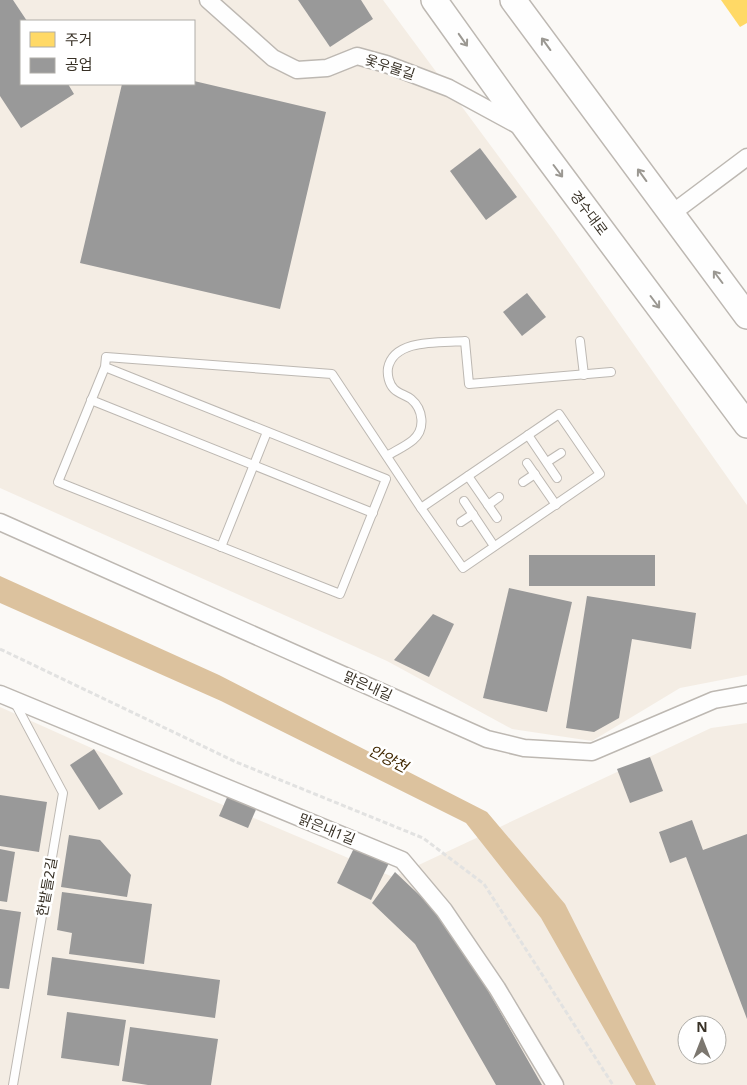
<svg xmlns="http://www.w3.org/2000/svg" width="747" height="1085" font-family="'Noto Sans','Noto Sans KR',sans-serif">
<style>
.built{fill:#f4ede4;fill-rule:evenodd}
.water{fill:#dcc29e}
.homes{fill:#ffd966}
.industry{fill:#999}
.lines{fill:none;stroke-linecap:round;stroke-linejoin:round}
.service-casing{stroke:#bdb8b2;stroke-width:10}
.minor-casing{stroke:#bdb8b2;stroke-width:19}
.primary-casing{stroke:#bdb8b2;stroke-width:28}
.path{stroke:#e2e2e1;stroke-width:3;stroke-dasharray:5 2.5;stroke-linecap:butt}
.service{stroke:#fefefe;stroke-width:8}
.minor{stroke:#fefefe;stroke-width:16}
.primary{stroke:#fefefe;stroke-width:25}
.oneway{stroke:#9b9892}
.labels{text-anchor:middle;stroke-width:5;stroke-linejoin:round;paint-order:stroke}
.street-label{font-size:14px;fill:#383126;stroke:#fff}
.water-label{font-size:15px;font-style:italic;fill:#412800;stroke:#fff}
</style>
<rect width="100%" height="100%" fill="#fbf9f6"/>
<g class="built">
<path d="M 0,0 L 383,0 L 553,230 L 747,505 L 747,675 L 680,688 L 592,741 L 512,729 L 387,661 L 0,488 ZM 21,21 L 194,21 L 194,84 L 21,84 Z"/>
<path d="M 0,707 L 136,768 L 393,877 L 711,728 L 747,723 L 747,1085 L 0,1085 ZM 687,1025 L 717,1025 L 717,1055 L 687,1055 Z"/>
</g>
<polygon class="water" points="0,576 219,675 487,812 565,904 656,1085 636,1085 541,918 466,823 221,701 0,603"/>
<polygon class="homes" points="721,0 747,0 747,23 740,27"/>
<g class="industry">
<polygon points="0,0 13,0 27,21 21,21 21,84 68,84 74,94 21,128 0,96"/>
<polygon points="298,0 361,0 373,19 330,47"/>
<polygon points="194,81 326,112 280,309 80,263 122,84 194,84"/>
<polygon points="480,148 517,197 486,220 450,171"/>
<polygon points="527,293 546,317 522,336 503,312"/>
<rect x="529" y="555" width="126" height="31"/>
<polygon points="509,588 572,602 547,712 483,698"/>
<polygon points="587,596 696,613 691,649 632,639 619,718 594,732 566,728"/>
<polygon points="433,614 454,624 429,677 394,660"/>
<polygon points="94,749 123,794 99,810 70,765"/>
<polygon points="650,757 663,791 630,803 617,769"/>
<polygon points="229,793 258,805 248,828 219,816"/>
<polygon points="0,795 47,802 39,852 0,846"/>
<polygon points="692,820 703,850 747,834 747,1019 686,857 670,863 659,832"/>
<polygon points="69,835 100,840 131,875 127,897 61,887"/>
<polygon points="355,846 389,863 371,900 337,883"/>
<polygon points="0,849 15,852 7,902 0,901"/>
<polygon points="395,872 450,924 542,1085 496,1085 415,944 372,903"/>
<polygon points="62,892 152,904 144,964 69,954 72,933 57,930"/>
<polygon points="0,909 21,912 9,989 0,988"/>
<polygon points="52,957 220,980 215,1018 47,995"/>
<polygon points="67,1012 126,1020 119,1066 61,1058"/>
<polygon points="130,1027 218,1039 211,1085 148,1085 122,1081"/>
</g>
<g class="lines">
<defs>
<g id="service">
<polyline points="580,341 584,375"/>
<polyline points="105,367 386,479 340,594 58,482 105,367 106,357 332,374 421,508"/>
<polyline points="91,400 373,513"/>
<polygon points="559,414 600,474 463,568 421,508"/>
<polyline points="528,435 557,478"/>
<path d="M 387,456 C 395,451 406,446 413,440 C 426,429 423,409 411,399 C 406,395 399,394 394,389 C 389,384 387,375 388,368 C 394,338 441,343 465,341 L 469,384 L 611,372"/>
<polyline points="547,462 561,453"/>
<polyline points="527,463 556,505"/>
<polyline points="468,476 497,518"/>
<polyline points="523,482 535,474"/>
<polyline points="464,501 494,546"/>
<polyline points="488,505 499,497"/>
<polyline points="461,522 473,514"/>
<polyline points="221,547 267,432"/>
<polyline points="13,1085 63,793 14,701"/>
</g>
<g id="minor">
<polyline points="208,0 273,58 297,70 327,68 357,56 386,64 449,88 521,127"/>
<polyline points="671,214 747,157"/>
<polyline points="0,522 487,739 524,748 592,752 714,700 747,694"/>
<polyline points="0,694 402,860 444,910 497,988 555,1085"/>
</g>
<g id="primary">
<polyline points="434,0 527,130 747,425"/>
<polyline points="513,0 747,316"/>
</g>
</defs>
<use href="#service" class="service-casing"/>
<use href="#minor" class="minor-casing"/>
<use href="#primary" class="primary-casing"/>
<polyline class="path" points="0,649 236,762 423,838 484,884 613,1085"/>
<use href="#service" class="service"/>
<use href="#minor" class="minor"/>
<use href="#primary" class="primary"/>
</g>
<defs><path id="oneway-shaft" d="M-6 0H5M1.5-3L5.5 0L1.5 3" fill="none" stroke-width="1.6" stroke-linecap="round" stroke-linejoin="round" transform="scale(1.25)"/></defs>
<g class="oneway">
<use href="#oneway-shaft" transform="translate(463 40) rotate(55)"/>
<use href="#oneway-shaft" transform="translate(546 44) rotate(-126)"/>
<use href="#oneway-shaft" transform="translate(558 171) rotate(53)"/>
<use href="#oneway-shaft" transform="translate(642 175) rotate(-126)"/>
<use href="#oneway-shaft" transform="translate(718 277) rotate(-127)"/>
<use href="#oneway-shaft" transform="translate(655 302) rotate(53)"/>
</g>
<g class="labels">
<g class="street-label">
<text transform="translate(390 67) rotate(18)" y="5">옻우물길</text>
<text transform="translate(589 213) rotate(53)" y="5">경수대로</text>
<text transform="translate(368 686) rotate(24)" y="5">맑은내길</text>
<text transform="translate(327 829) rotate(22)" y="5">맑은내1길</text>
<text transform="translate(47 887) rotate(-80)" y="5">한밭들2길</text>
</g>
<g class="water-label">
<text transform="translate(388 759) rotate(27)" y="5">안양천</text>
</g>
</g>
<rect x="20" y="20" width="175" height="65" fill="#ffffff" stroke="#afada8"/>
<rect x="30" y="32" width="25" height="15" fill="#ffd966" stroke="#afada8"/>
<text x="65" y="45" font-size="15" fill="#383126">주거</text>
<rect x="30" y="58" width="25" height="15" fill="#999999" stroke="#afada8"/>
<text x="65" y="70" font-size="15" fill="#383126">공업</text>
<g transform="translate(702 1040)"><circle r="24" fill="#ffffff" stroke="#afada8"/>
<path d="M0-4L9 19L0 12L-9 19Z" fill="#7c776f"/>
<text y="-8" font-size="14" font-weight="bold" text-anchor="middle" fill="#383126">N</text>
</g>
</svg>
